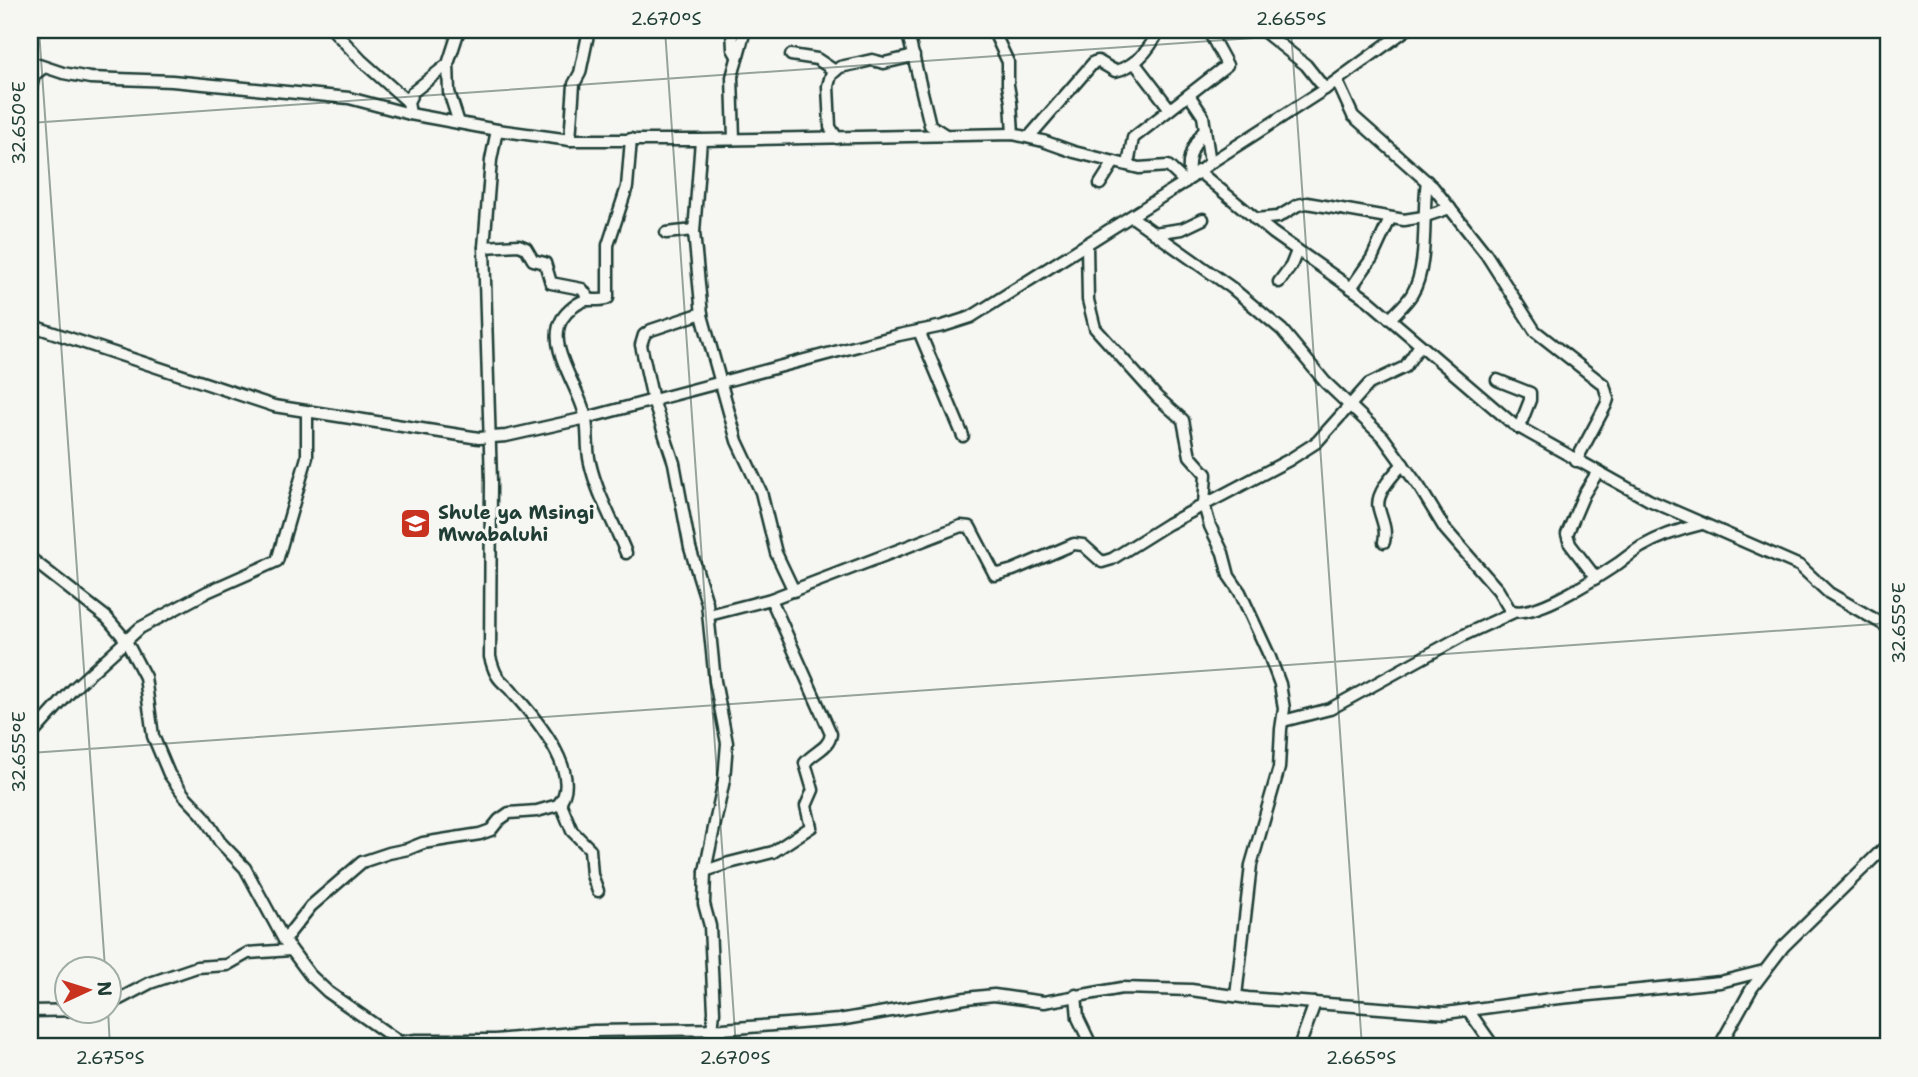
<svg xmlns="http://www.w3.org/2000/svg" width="1918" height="1077" font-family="'Shantell Sans',sans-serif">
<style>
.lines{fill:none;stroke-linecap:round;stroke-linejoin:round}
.minor-casing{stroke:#1f3d34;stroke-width:15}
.minor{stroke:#f6f6f2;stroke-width:10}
.ticks{fill:none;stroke:#1f3d34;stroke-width:2;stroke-opacity:0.45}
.labels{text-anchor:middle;stroke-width:6;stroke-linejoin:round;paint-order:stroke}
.poi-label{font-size:19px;font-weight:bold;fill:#1f3d34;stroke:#f6f6f2;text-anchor:start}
.neatline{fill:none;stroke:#1f3d34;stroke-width:2.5}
.ticks-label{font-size:18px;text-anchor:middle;fill:#1f3d34}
</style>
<rect width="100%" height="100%" fill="#f6f6f2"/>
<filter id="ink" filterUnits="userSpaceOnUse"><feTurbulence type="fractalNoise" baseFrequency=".0143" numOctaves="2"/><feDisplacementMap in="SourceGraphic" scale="14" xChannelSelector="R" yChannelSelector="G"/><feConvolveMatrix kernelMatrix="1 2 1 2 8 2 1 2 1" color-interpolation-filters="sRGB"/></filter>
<g filter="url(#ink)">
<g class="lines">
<defs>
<g id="minor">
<polyline points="333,30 361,60 408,102"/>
<polyline points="732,30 733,49 737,56"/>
<polyline points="907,30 930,125 944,134"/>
<polyline points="993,30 1008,62 1008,85 1011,102 1013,134"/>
<polyline points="1262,30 1306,65 1325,89"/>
<polyline points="791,55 817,59 835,71"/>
<polyline points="30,62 63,73 90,78 172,81 349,98 410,114 497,130 570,140 701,140 1013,134 1043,141 1074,152 1139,168 1168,166 1185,182"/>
<polyline points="1134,62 1170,109"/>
<polyline points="448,64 449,92 459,123"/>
<polyline points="1337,81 1353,116 1433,187 1486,254 1535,331 1604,385 1608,399 1606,405 1576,461"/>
<polyline points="30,92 34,75 43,68"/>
<polyline points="1189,95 1203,116 1210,163"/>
<polyline points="410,114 408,102 413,92 448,64 459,30"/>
<path d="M 1029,137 L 1094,62 L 1098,61 L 1115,71 C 1137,66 1150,49 1159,30"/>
<polyline points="837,138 830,127 828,86 831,75 840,67 859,63 872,60 884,63 914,56"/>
<polyline points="734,139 732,77 745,30"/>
<polyline points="570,140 574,84 580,73 589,30"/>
<polyline points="701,140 694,232 702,315 737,441 761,492 776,553 794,591"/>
<polyline points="1128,165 1133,138 1227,65 1208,30"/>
<polyline points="1198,171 1273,233 1368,300 1513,424 1649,500 1800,566 1829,593 1888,627"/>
<path d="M 1191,178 C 1184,161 1195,142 1205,129"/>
<polyline points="1100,184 1114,162"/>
<path d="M 1132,217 L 1232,288 L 1282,330 L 1325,382 L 1383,437 L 1420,488 L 1445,529 L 1498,590 L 1510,610 C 1533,620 1598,577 1619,563 C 1626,558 1633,552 1641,547 C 1660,536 1681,529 1702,524"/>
<polyline points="1255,219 1278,217 1298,205 1307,203 1404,220 1423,217 1450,208"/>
<polyline points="666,233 694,230"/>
<polyline points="1154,233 1182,229 1203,219"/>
<polyline points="1087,244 1088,300 1095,328 1157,397 1183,420 1190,456 1206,474 1204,505 1210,526 1223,553 1229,576 1240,592 1269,655 1280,684 1284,709 1281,729 1279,768 1251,865 1236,996"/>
<polyline points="484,247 519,245 526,248 533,260 545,263 551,283 582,289 590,300"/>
<polyline points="1279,282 1291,266 1297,251"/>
<polyline points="1351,288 1372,258 1390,219"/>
<polyline points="702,313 651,330 644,335 641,345 653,400 674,463 690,548 707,603 715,681 727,743 724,780 705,871 704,904 710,926 714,1012 710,1047"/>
<path d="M 1390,319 C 1397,311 1406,304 1412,294 C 1429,267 1422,214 1427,181"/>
<polyline points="30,325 274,406 479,438 506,436 586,418 899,335 943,326 971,317 1185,182 1210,163 1325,89 1406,30"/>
<polyline points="919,331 963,436"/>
<polyline points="1497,380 1530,393 1530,400 1519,428"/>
<path d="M 1384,542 C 1387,529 1382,521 1379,509 C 1374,494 1394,474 1403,464"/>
<path d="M 626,553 C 614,523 597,494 590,463 C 586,447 589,430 585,415 C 578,385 546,346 562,319 C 567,311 579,301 587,300 C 595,299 601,302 608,298 L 608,245 L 627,187 L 631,139"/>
<polyline points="30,558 107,618 125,639 145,677 153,736 169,774 184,795 203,815 220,842 245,868 284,940 310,975 328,992 404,1045"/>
<polyline points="1596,578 1570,544 1567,534 1584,494 1597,473"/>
<polyline points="709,615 771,599 961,526 970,527 995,575 1013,570 1074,544 1083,545 1102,562 1112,559 1168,524 1289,460 1317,442 1369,384 1405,367 1420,345"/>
<polyline points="1283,721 1330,709 1464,635 1514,612"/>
<polyline points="30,737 73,689 140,628 207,592 277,561 307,457 307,412"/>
<polyline points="560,802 572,831 590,849 592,875 598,891"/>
<path d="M 705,871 L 729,863 L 773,852 L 811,827 L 806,806 L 813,790 L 805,763 C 813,752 829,749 831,734 L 771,599"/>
<path d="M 284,940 L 311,906 L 362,862 L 389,853 L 408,849 L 423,843 L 480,834 L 491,830 L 499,820 L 509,813 L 537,811 L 558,805 C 585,775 533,715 513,693 C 509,687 502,683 498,677 C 494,672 492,664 490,657 L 491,482 L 484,247 L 491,160 L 497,130"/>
<polyline points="1076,995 1078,1018 1092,1047"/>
<polyline points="108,1005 150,983 197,967 227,965 248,953 291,950"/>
<polyline points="1468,1010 1494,1047"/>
<polyline points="30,1011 87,1010"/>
<polyline points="401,1042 416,1040 495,1040 594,1031 723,1029 839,1020 966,998 994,995 1044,1002 1122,988 1191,990 1248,998 1446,1013 1550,999 1720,982 1764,971"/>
<polyline points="1299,1047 1315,1003"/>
<polyline points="1719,1047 1752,988 1783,947 1888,844"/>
</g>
</defs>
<use href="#minor" class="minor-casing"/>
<use href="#minor" class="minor"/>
</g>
</g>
<path class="ticks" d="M 39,30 L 105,968M 665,30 L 736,1047M 1291,30 L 1362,1047M 30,123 L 1369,30M 30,753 L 1888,623M 108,1010 L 110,1047"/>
<defs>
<symbol id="school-square" viewBox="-11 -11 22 22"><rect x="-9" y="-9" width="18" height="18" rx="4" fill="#c8321e" stroke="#f6f6f2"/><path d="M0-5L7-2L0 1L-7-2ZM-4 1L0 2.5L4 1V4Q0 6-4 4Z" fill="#fff"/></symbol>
</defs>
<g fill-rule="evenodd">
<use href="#school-square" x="398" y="506" width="35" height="35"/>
</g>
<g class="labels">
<g class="poi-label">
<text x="438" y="519">Shule ya Msingi<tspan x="438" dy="22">Mwabaluhi</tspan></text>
</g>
</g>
<rect width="1918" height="1077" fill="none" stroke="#f6f6f2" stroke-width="77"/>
<g transform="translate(88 990) rotate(86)"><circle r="33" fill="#f6f6f2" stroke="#a0aca6" stroke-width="2"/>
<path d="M0-5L12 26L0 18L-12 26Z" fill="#c8321e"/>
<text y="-10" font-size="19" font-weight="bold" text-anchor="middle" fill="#1f3d34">N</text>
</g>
<rect x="38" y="38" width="1842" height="1000" class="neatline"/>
<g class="ticks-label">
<text x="666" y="25">2.670°S</text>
<text x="1291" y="25">2.665°S</text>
<text transform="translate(19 123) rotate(-90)" y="6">32.650°E</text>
<text transform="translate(1899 623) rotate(-90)" y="6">32.655°E</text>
<text transform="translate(19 752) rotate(-90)" y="6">32.655°E</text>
<text x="110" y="1064">2.675°S</text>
<text x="735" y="1064">2.670°S</text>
<text x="1361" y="1064">2.665°S</text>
</g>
</svg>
